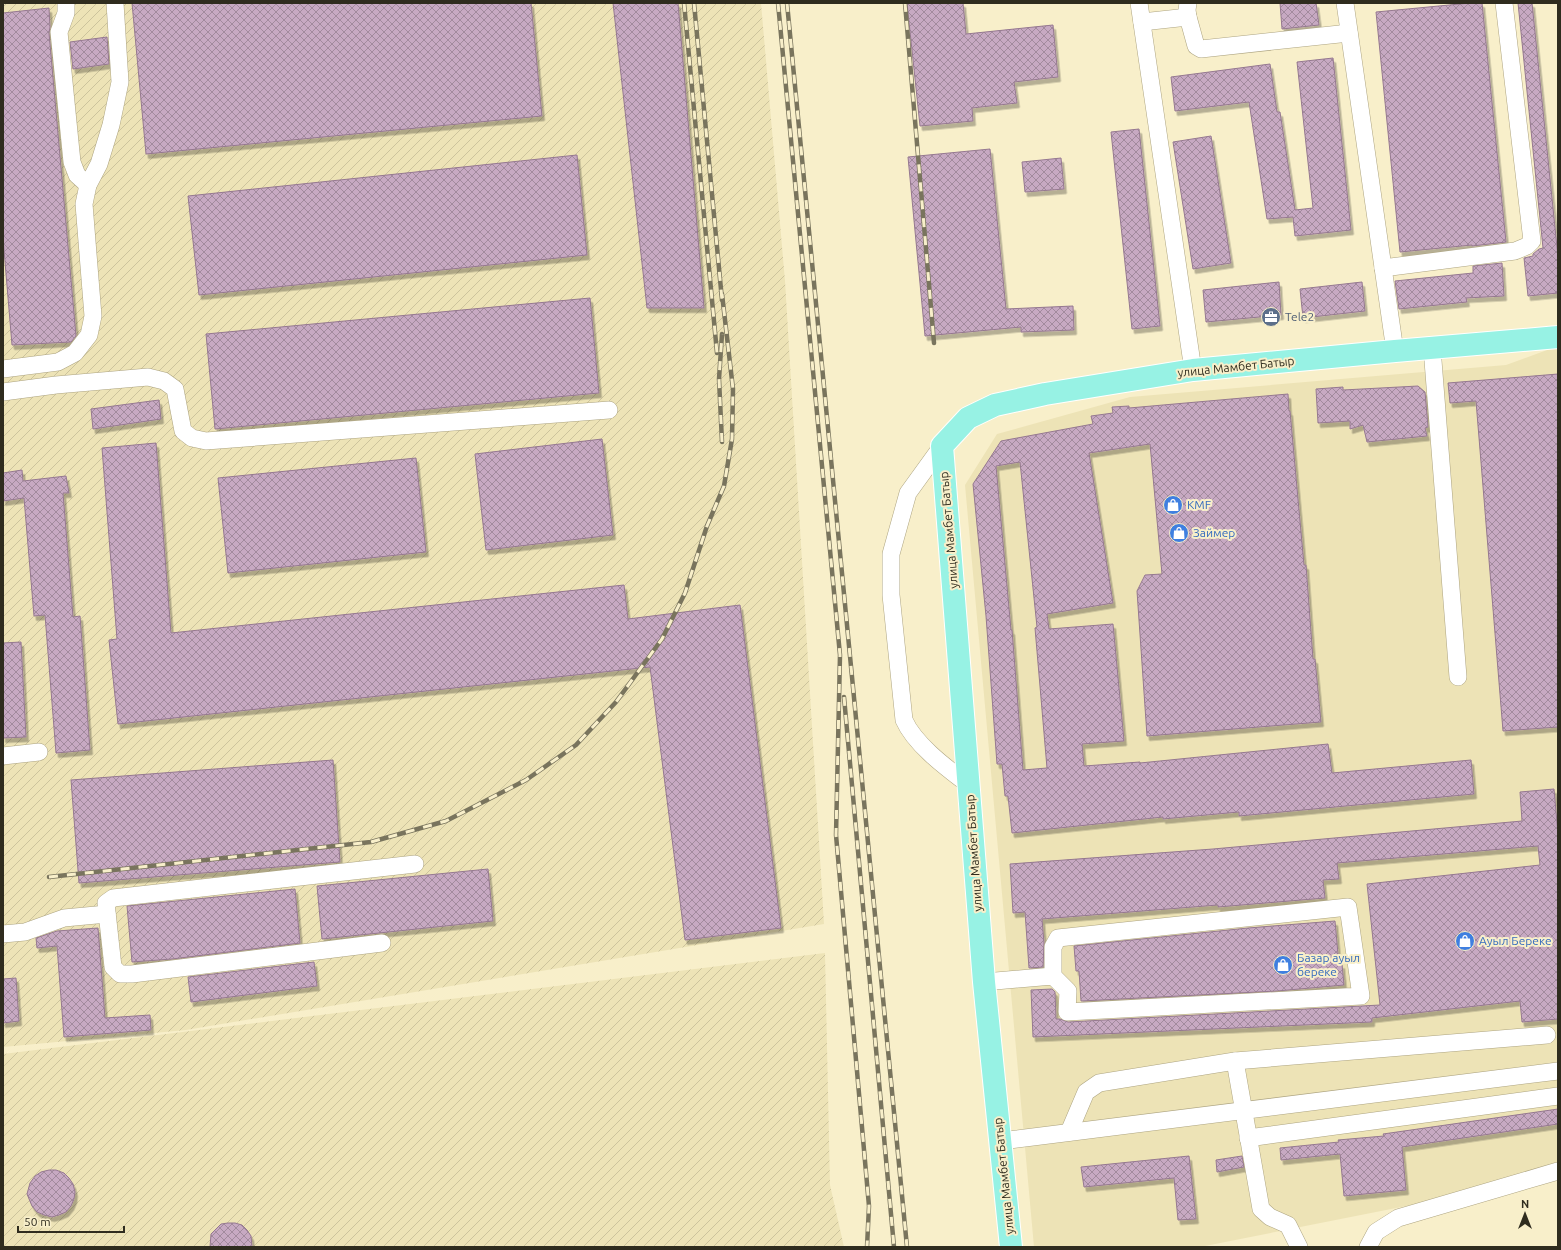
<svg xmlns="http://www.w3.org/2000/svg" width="1561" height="1250" font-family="Ubuntu,sans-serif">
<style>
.built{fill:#ede3b6}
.industrial{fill:url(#industrial-furrows)}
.building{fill:url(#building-cross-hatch);stroke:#957890;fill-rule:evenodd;filter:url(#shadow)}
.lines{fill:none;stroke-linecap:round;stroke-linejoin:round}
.minor-casing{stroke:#ada481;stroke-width:18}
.major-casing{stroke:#fff;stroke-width:24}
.minor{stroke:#fff;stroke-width:17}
.major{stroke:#97f2e4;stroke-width:22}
.rail-casing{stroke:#79745d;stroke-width:4.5}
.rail{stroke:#f8efca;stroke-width:3;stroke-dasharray:9;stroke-linecap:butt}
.labels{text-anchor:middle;stroke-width:4;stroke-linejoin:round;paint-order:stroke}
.service-label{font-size:12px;fill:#4e5e75;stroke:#f8efca;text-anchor:start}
.street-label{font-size:12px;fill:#2f2c1e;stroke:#f8efca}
.shop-label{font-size:12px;fill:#366cbe;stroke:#f8efca;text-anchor:start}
</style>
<defs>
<pattern id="industrial-furrows" width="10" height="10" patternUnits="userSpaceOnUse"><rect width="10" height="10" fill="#ede3b6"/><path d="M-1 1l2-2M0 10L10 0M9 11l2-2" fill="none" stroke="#ccc39c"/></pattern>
<pattern id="building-cross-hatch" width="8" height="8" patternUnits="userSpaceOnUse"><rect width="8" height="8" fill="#c7a9c2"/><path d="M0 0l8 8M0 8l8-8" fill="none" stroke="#a28a9d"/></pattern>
<filter id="shadow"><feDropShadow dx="2.5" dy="4.5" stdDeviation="0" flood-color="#0004"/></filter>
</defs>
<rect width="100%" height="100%" fill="#f8efca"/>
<polygon class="built" points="1558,346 1558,1176 1200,1247 1034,1247 965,485 997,434 1130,397 1506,365"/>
<g class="industrial">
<polygon points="3,3 761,3 785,281 824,924 186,1030 3,1047"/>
<polygon points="825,953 830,1185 844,1247 3,1247 3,1054"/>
</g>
<g class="building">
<polygon points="132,3 531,3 542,116 146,154"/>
<polygon points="613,3 678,3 704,308 647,308"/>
<polygon points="907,3 963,3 966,34 1053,25 1058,77 1014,82 1017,103 972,108 973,121 920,126"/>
<polygon points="1280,3 1316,3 1319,25 1282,29"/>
<polygon points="1470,3 1482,3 1506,242 1472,246 1472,245 1400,252 1376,12"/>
<polygon points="1518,3 1532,3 1558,257 1558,293 1528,296 1524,258 1533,256 1533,254 1539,249 1543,248"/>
<polygon points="49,8 50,27 49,33 76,336 71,342 12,345 3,238 3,13"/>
<polygon points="107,37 109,64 73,69 70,42"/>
<polygon points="1333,58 1351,230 1295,236 1293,217 1267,219 1249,102 1175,111 1171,77 1270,64 1277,112 1280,112 1295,210 1313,208 1297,62"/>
<polygon points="1139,129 1160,326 1132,329 1111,132"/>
<polygon points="1211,136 1231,263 1193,269 1173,142"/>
<polygon points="990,149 1006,309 1073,306 1074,330 1021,332 1021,327 925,336 908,157"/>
<polygon points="577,155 587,255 199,295 188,196"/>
<polygon points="1061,158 1064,189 1025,192 1022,162"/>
<polygon points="1502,263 1504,296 1466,298 1467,302 1399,309 1395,281 1473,273 1473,266"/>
<polygon points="1279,282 1281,315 1206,322 1203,290"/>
<polygon points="1362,282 1365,311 1303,318 1300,289"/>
<polygon points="590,298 599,393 215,429 206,334"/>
<polygon points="1558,374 1558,727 1503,731 1476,401 1450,403 1448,383"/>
<polygon points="1418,386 1425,392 1428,427 1425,428 1427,436 1367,442 1363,425 1350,429 1350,421 1318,423 1316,389 1343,387 1343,390"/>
<path d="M 1288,394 L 1289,411 L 1290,411 L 1304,565 L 1306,565 L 1313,659 L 1315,659 L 1321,722 L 1147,736 L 1137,591 L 1145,575 L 1162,574 L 1150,444 L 1089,453 L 1113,603 L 1047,614 L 1049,629 L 1113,624 L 1124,741 L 1082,744 L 1084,766 L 1140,762 L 1140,763 L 1328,744 L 1332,773 L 1471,760 L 1474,794 L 1239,816 L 1239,812 L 1163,819 L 1163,817 L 1012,833 L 1008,796 L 1005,796 L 1002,764 L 997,764 L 986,616 L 973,484 L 1001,441 L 1093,424 L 1091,416 L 1113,413 L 1112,407 L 1129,406 L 1129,408 ZM 1020,462 L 1037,627 L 1035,628 L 1047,768 L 1023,770 L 1012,630 L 1011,630 L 996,466 Z"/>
<polygon points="159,400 161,419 93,429 91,409"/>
<polygon points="602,439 613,535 486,550 475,454"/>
<polygon points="156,443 171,633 624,585 628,619 740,605 781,928 685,940 650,667 118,724 109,640 117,639 102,448"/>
<polygon points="416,458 426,552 228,573 218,478"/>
<polygon points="22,470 23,481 66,476 69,493 63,493 73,617 80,616 90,750 56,753 45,615 34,616 24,498 3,501 3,473"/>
<polygon points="21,642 26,737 3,738 3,643"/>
<polygon points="333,760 340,862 79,883 71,780"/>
<polygon points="1554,789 1558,834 1558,1019 1522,1022 1520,1001 1372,1018 1372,1022 1033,1037 1031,990 1052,989 1055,992 1056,1019 1060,1019 1068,1022 1380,1005 1367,884 1540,865 1538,846 1337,863 1339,879 1323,880 1325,898 1218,907 1218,905 1042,919 1044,943 1043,967 1029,968 1025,912 1013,913 1010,864 1213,849 1522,821 1520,792"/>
<polygon points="488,869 493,921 322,939 317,886"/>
<polygon points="295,889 300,943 172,959 132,962 127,906"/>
<polygon points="1335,921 1339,965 1342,964 1344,985 1277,991 1081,1001 1079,971 1076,971 1074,946 1248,928"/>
<polygon points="98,928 105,1018 150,1015 151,1030 64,1037 57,946 37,948 36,938 57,931"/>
<polygon points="314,962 317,986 191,1002 188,977"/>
<polygon points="16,978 19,1021 3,1023 3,979"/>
<polygon points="1558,1109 1558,1124 1402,1147 1406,1190 1344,1196 1340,1154 1281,1160 1280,1148 1339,1142 1338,1140 1384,1136 1383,1134"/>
<polygon points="1189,1156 1196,1219 1178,1220 1174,1178 1084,1187 1081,1167"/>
<polygon points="1242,1156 1244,1167 1217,1172 1216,1160"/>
<polygon points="49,1170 56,1170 64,1173 69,1178 73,1184 75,1192 74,1199 71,1206 66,1212 59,1215 52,1217 44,1215 37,1212 32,1206 27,1194 30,1183 35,1176 41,1172"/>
<polygon points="228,1223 235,1223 242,1225 247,1230 251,1236 252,1247 210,1247 211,1234 221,1224"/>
</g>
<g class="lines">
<defs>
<g id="minor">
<polyline points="66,3 66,13 59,32 72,162 77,175 88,185"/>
<polyline points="1139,3 1193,370"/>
<polyline points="1345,3 1395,351"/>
<polyline points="1188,17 1196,46 1201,49 1349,33"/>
<polyline points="1142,22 1188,17 1187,10 1188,3"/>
<polyline points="1383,268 1515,251 1527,246 1532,241 1504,3"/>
<polyline points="1432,348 1458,677"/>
<polyline points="3,369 58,362 75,353 89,335 93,316 84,204 88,185 99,164 111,125 120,82 115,3"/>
<polyline points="3,392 56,385 148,377 164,381 175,389 183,431 192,438 206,441 609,410"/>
<path d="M 942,446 L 908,493 L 891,554 L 891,595 L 904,720 C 915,745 948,769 969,785"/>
<polyline points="3,756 39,752"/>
<polyline points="3,934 25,932 64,918 107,914"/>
<polyline points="382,943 132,974 120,974 113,967 106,903 113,898 415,864"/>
<polyline points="984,982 1053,976 1068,991 1067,1012 1361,996 1348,907 1058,938 1053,947 1053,976"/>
<polyline points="1235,1061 1261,1209 1270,1217 1288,1225 1299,1247"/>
<polyline points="1069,1132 1086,1092 1099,1083 1235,1061 1547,1035"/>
<polyline points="1248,1138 1558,1096"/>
<polyline points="1001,1141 1558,1071"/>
<polyline points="1368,1247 1376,1232 1398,1218 1558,1171"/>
</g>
<polyline id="major" points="1011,1247 984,982 942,446 968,418 995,405 1045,394 1193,370 1395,351 1558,337"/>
</defs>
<use href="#minor" class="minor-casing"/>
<use href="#major" class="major-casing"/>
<use href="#minor" class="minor"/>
<use href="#major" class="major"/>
<defs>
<g id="rail">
<polyline points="684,3 717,353"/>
<polyline points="694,3 722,300"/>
<polyline points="778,3 840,655 836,835 869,1206 867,1247"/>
<polyline points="787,3 907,1247"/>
<polyline points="905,3 934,343"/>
<polyline points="722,442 719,379 722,334"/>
<polyline points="844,697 894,1247"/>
<polyline points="49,877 371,842 446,821 526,780 576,745 616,702 662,639 685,593 707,526 724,486 732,439 733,389 722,294"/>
</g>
</defs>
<use href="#rail" class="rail-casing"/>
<use href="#rail" class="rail"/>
</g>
<defs>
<symbol id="office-disc" viewBox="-11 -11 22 22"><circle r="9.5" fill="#5c6f8a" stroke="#f8efca"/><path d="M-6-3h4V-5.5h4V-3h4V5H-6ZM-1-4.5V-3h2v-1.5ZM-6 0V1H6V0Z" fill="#fff"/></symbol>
<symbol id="shop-disc" viewBox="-11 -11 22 22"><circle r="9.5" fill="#3f7fe0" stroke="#f8efca"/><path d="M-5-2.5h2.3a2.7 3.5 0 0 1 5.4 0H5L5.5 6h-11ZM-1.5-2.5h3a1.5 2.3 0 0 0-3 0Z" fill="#fff"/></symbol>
</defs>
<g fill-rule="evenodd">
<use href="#office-disc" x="1260" y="306" width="22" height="22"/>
<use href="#shop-disc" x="1162" y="494" width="22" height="22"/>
<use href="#shop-disc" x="1168" y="522" width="22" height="22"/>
<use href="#shop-disc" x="1454" y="930" width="22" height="22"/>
<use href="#shop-disc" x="1272" y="954" width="22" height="22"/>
</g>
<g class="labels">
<g class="service-label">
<text x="1285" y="321">Tele2</text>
</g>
<g class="street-label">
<text transform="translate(1236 367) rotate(-6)" y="4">улица Мамбет Батыр</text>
<text transform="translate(949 530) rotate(-95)" y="4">улица Мамбет Батыр</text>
<text transform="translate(974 853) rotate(-94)" y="4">улица Мамбет Батыр</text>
<text transform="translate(1004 1176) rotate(-96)" y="4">улица Мамбет Батыр</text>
</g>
<g class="shop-label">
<text x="1187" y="509">KMF</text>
<text x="1193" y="537">Займер</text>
<text x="1479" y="945">Ауыл Береке</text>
<text x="1297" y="962">Базар ауыл<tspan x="1297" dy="14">береке</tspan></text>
</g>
</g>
<rect width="1561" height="1250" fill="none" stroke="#2f2c1e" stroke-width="8"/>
<g transform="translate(1525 1214)" stroke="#f8efca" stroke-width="3" paint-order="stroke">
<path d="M0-3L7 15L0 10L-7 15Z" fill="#2f2c1e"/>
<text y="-6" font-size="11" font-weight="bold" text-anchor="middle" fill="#2f2c1e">N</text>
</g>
<path d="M18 1226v6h106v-6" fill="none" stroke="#2f2c1e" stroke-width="2"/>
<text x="24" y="1226" font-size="12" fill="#2f2c1e" stroke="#f8efca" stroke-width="3" paint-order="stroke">50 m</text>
</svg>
